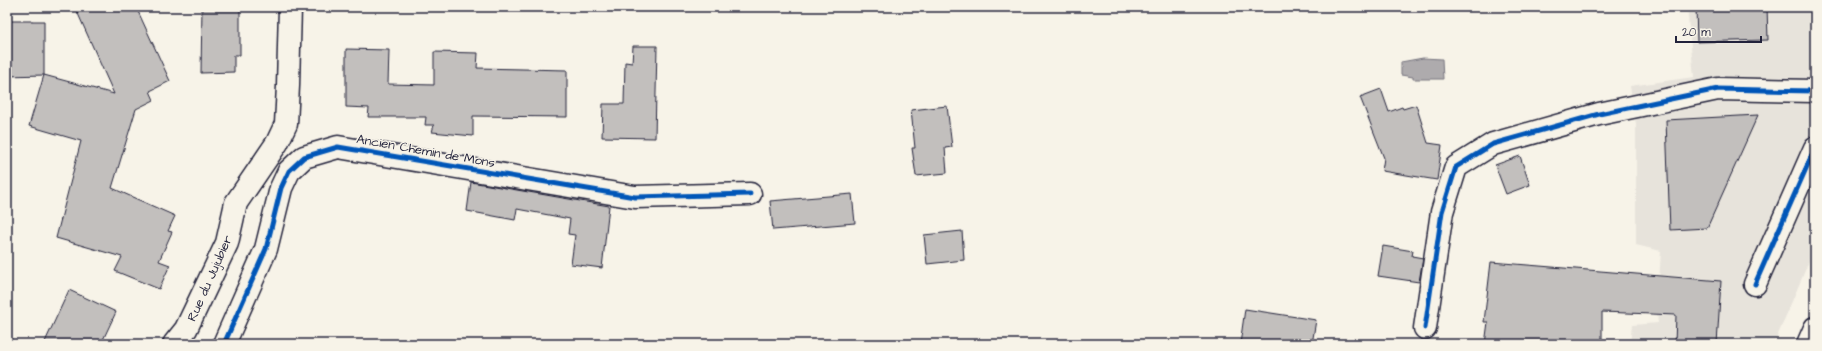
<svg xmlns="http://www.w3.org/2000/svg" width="1822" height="351" font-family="'Architects Daughter',sans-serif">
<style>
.built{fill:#e7e3db}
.water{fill:#aeabad;stroke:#76747f}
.building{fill:#c2bfbd;stroke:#22223b}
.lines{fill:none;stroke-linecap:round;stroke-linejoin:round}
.minor-casing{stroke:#22223b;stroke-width:25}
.major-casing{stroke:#22223b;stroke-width:25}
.minor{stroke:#f7f3e8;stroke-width:22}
.major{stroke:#f7f3e8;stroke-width:22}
.cycleway-casing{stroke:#f7f3e8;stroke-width:8}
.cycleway{stroke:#0057b8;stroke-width:5}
.labels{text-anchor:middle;stroke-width:3;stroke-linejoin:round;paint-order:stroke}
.street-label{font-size:13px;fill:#22223b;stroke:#f7f3e8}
</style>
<rect width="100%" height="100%" fill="#f7f3e8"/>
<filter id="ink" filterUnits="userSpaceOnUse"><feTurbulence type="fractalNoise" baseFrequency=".025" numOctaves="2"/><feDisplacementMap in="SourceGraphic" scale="8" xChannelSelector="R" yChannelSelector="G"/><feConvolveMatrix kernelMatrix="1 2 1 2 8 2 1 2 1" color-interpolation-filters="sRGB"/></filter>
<g filter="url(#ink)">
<polygon class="built" points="1687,7 1815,7 1815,247 1774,344 1630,344 1632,325 1658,323 1657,314 1661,251 1636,245 1636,124 1630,86 1694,77"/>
<polygon class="water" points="1423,58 1442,59 1443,79 1413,79 1413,77 1401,75 1401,62"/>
<g class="building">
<polygon points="75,7 136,7 170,81 150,91 154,100 136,109 112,188 175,216 168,231 172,232 159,261 170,265 159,289 115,271 122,257 56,238 81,141 29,126 44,75 114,94"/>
<polygon points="202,7 240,7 240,55 234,55 234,72 201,73"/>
<polygon points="1696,7 1767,7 1768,40 1697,42"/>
<polygon points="7,21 44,21 44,75 7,76"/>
<polygon points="633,46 657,46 655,138 602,137 603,104 624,104 625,62 632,63"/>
<polygon points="346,49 389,50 388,84 434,85 434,52 478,53 477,68 567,70 567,117 473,116 473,136 432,132 434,125 425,125 426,117 368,117 369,108 346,107"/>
<polygon points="1381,89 1389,112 1402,107 1403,109 1416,105 1428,143 1442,145 1437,180 1382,171 1384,158 1360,97"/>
<polygon points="947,106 952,147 945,148 947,173 916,176 912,148 915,148 911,110"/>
<polygon points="1758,115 1707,228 1670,230 1666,120"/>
<polygon points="1520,156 1530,185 1506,194 1495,165"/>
<polygon points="471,182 609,206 602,268 571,264 575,235 568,234 570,219 517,209 515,220 467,211"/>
<polygon points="852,194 855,223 773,230 770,201"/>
<polygon points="962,231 964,260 927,264 924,235"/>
<polygon points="1383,246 1413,251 1412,256 1423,258 1419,282 1378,276"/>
<polygon points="1491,262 1721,281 1717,344 1675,344 1676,315 1602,312 1602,344 1485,344 1488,322 1484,322"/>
<polygon points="69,290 116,312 101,344 44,344"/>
<polygon points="1245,309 1316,320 1312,344 1240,344"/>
</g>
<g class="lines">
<defs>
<g id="minor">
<polyline points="1755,284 1815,148"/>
<polyline points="1425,328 1442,212 1456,167 1493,144 1599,114 1718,89 1815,91"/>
<polyline points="174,344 186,329 227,243 236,203 277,143 286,124 288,86 290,7"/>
<polyline points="224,344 266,249 281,188 289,171 304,157 338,147 635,197 750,194"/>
</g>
<polyline id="major" points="1808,344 1815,328"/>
</defs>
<use href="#minor" class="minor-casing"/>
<use href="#major" class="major-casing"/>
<use href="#minor" class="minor"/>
<use href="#major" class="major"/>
<defs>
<g id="cycleway">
<polyline points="1755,284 1815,148"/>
<polyline points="1425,328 1442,212 1456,167 1493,144 1599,114 1718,89 1815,91"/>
<polyline points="224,344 266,249 281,188 289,171 304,157 338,147 635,197 750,194"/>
</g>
</defs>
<use href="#cycleway" class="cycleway-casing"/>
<use href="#cycleway" class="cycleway"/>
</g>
</g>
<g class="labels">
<g class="street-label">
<text transform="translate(426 150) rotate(10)" y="5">Ancien Chemin de Mons</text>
<text transform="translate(209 278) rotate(-66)" y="5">Rue du Jujubier</text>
</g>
</g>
<rect width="1822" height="351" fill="none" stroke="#f7f3e8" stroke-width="24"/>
<rect x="12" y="12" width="1798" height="327" fill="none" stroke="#22223b" stroke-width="1.5" filter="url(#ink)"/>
<path d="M1676 36v6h85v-6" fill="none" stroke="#22223b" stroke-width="2"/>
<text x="1682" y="36" font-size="12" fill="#22223b" stroke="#f7f3e8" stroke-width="3" paint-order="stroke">20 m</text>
</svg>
